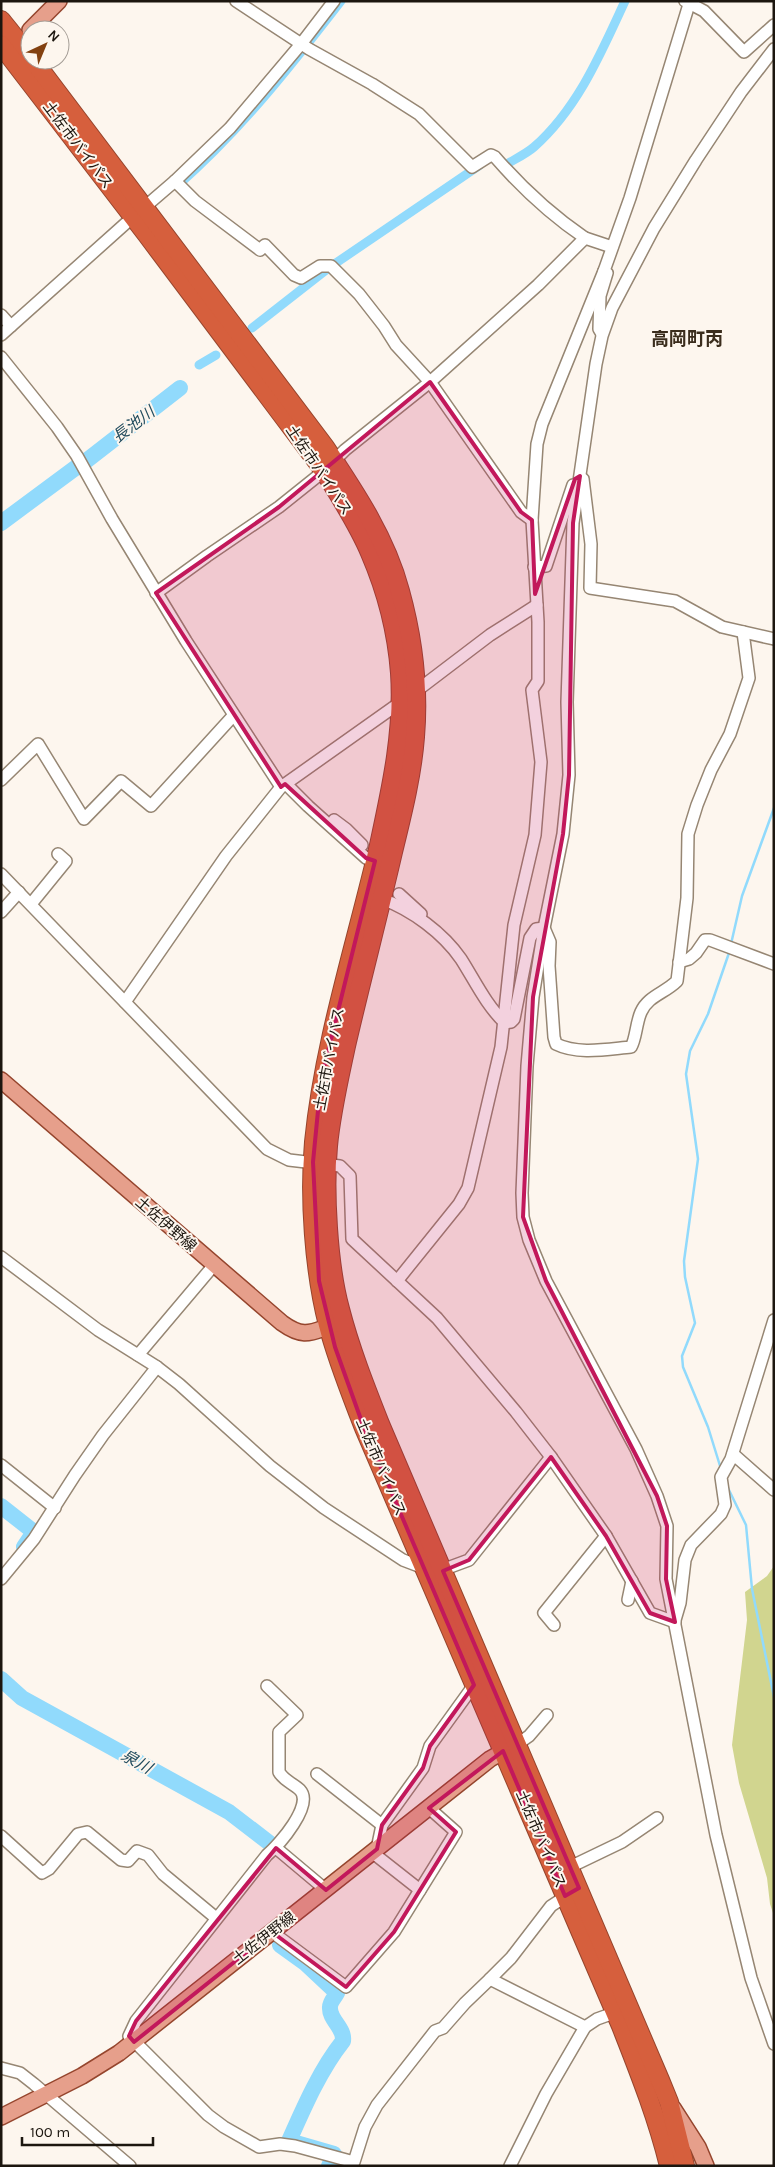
<svg xmlns="http://www.w3.org/2000/svg" width="775" height="2167" font-family="Karla,'Noto Sans JP',sans-serif">
<style>
.green{fill:#d1d58f}
.lines{fill:none;stroke-linecap:round;stroke-linejoin:round}
.stream{stroke:#91dafc;stroke-width:2.5}
.canal{stroke:#91dafc;stroke-width:9}
.river{stroke:#91dafc;stroke-width:16}
.minor-casing{stroke:#968673;stroke-width:14}
.major-casing{stroke:#95452d;stroke-width:18}
.highway-casing{stroke:#95452d;stroke-width:20}
.minor{stroke:#fff;stroke-width:11}
.major{stroke:#e69f8b;stroke-width:15}
.highway{stroke:#d65f3d;stroke-width:18}
.marked{fill:#c2185b;fill-opacity:0.2;stroke:#c2185b;stroke-width:4;stroke-linejoin:round}
.labels{text-anchor:middle;stroke-width:4;stroke-linejoin:round;paint-order:stroke}
.street-label{font-size:15px;fill:#1c160f;stroke:#fdf6ee}
.water-label{font-size:16px;font-style:italic;fill:#224c5e;stroke:#fdf6ee}
.quarter-label{font-size:18px;font-weight:bold;fill:#3b2d1d;stroke:#fdf6ee}
</style>
<rect width="100%" height="100%" fill="#fdf6ee"/>
<polygon class="green" points="774,1566 774,1916 770,1904 767,1878 739,1783 732,1745 747,1620 745,1592 767,1576"/>
<g class="lines">
<g class="stream">
<polyline points="731,944 742,896 774,808"/>
<polyline points="721,1469 708,1427 683,1367 682,1356 695,1323 685,1277 684,1261 698,1159 686,1074 690,1051 708,1014 730,950"/>
<polyline points="727,1486 746,1525 752,1589 774,1697"/>
</g>
<g class="canal">
<path d="M 505,165 C 515,159 526,154 534,147 C 578,108 601,53 625,1"/>
<path d="M 177,186 C 240,131 290,67 341,1"/>
<polyline points="333,265 480,165"/>
<polyline points="252,328 330,267"/>
<polyline points="199,365 216,355"/>
</g>
<g class="river">
<polyline points="86,461 180,388"/>
<polyline points="1,523 78,466"/>
<polyline points="1,1506 34,1532 24,1547"/>
<polyline points="1,1679 22,1698 229,1812 272,1845"/>
<path d="M 280,1945 L 305,1963 L 337,1993 C 335,1997 330,2002 330,2007 C 329,2020 345,2028 343,2041 C 320,2070 304,2107 289,2141 L 334,2154 L 329,2166"/>
</g>
<defs>
<g id="minor">
<path d="M 236,1 L 309,49 L 372,84 L 419,114 L 472,167 L 491,155 L 495,157 C 522,188 551,215 585,238"/>
<polyline points="685,1 704,11 744,52 774,25"/>
<polyline points="774,49 741,92 696,160 654,228 612,308 602,336 596,364 573,523 567,702 569,775 563,834 544,928 533,997 527,1066 522,1193 523,1217 529,1240 546,1281 636,1449 657,1496 667,1526 666,1579 716,1835 751,1978 774,2044"/>
<polyline points="175,181 195,201 260,250 265,245 294,275 301,278 320,266 331,266 359,294 384,326 396,345 430,382 521,512 532,520"/>
<polyline points="1,315 11,326"/>
<polyline points="602,334 599,329 600,296 607,273 604,271 630,198 690,1"/>
<polyline points="1,335 125,224 175,181 230,128 301,44 334,1"/>
<polyline points="1,357 57,427 77,456 112,519 186,641 281,787"/>
<polyline points="583,479 591,544 590,588 675,601 722,627 774,639"/>
<polyline points="534,567 546,566 573,485"/>
<polyline points="156,593 207,556 279,507 324,471 345,450 430,382 538,285 585,238 612,247"/>
<polyline points="1,780 38,744 84,819 121,781 151,806 233,716"/>
<polyline points="286,784 308,806 366,858 375,861"/>
<polyline points="334,820 346,829 362,845"/>
<polyline points="1,874 267,1149 289,1160 340,1166 350,1176 352,1239 437,1318 516,1412 551,1457 606,1536 650,1613 675,1622"/>
<polyline points="399,894 421,914"/>
<path d="M 382,899 C 412,910 443,933 461,959 C 475,981 486,1005 505,1023 L 511,1022 L 514,1019 L 530,938 L 536,929 L 544,928 L 550,942 L 549,966 L 554,1037 L 556,1044 C 578,1055 608,1049 631,1047 C 636,1039 636,1023 641,1012 C 648,996 665,993 677,981 L 687,898 L 688,834 L 697,805 L 711,770 L 730,734 L 749,678 L 743,632"/>
<polyline points="31,904 66,861 58,854"/>
<polyline points="1,912 19,892"/>
<polyline points="679,962 689,959 696,953 705,940 710,940 774,964"/>
<polyline points="125,1002 226,856 281,787 415,692 490,635 537,605"/>
<polyline points="1,1257 98,1330 157,1367 179,1384 270,1466 324,1508 403,1560 424,1568 442,1570 469,1560 551,1457"/>
<polyline points="397,1281 459,1204 468,1188 501,1047 514,925 535,835 541,762 532,690 538,681 538,622 532,520 537,444 542,424 604,271"/>
<polyline points="138,1355 214,1265"/>
<polyline points="733,1454 774,1490"/>
<polyline points="1,1465 55,1508"/>
<polyline points="1,1579 34,1539 75,1475 103,1435 157,1367"/>
<polyline points="628,1600 632,1581"/>
<polyline points="675,1620 680,1603 685,1560 691,1545 721,1514 725,1505 721,1477 731,1459 774,1320"/>
<polyline points="554,1625 544,1613 606,1536"/>
<path d="M 267,1686 L 297,1715 L 279,1732 L 279,1772 C 284,1781 293,1783 300,1790 C 314,1805 279,1845 267,1855 L 136,2021 L 129,2036 L 208,2115 L 224,2127 L 259,2147 L 280,2144 L 295,2146 L 354,2162 L 365,2127 L 377,2105 L 435,2031 L 443,2028 L 465,2003 L 490,1979"/>
<polyline points="516,1745 529,1736 547,1715"/>
<polyline points="317,1774 382,1825"/>
<polyline points="1,1836 42,1873 49,1869 78,1834 87,1832 121,1860 128,1861 137,1851 148,1855 163,1874 216,1918"/>
<polyline points="276,1848 326,1890"/>
<polyline points="377,1849 382,1825 423,1768 430,1746 474,1685"/>
<polyline points="373,1853 420,1890"/>
<polyline points="570,1867 622,1842 657,1818"/>
<polyline points="571,1893 551,1906 511,1958 490,1979 585,2027"/>
<polyline points="272,1932 346,1987 394,1932 456,1832 429,1808"/>
<polyline points="1,2068 20,2073 34,2084 130,2166"/>
<polyline points="510,2166 546,2094 585,2027 597,2019 622,2010"/>
</g>
<g id="major">
<polyline points="30,30 59,1"/>
<path d="M 1,1080 L 282,1323 C 307,1341 313,1330 340,1323"/>
<polyline points="673,2108 698,2147 706,2166"/>
<polyline points="1,2117 82,2076 119,2053 490,1759 513,1746"/>
</g>
<g id="highway">
<polyline points="1,20 30,56"/>
<path d="M 1,45 L 147,235 L 324,471 C 340,497 358,524 370,553 C 386,590 397,633 400,673 C 404,732 391,789 379,845 C 356,944 324,1041 314,1142 C 309,1198 314,1270 328,1325 C 337,1360 351,1394 364,1428 L 621,2026 C 639,2072 657,2117 669,2166"/>
<path d="M 33,60 L 325,447 C 355,492 386,538 400,591 C 413,638 419,689 415,737 C 412,776 402,815 393,852 C 378,917 361,981 346,1046 C 339,1079 331,1113 328,1146 C 324,1192 328,1265 340,1309 C 350,1348 365,1386 380,1424 L 660,2080 L 669,2102 L 685,2166"/>
</g>
</defs>
<use href="#minor" class="minor-casing"/>
<use href="#major" class="major-casing"/>
<use href="#highway" class="highway-casing"/>
<use href="#minor" class="minor"/>
<use href="#major" class="major"/>
<use href="#highway" class="highway"/>
</g>
<path class="marked" d="M 430,382 L 521,512 L 532,520 L 535,594 L 575,479 L 580,476 L 573,523 L 569,775 L 563,834 L 533,997 L 523,1217 L 546,1281 L 657,1496 L 667,1526 L 666,1579 L 675,1622 L 650,1613 L 606,1536 L 551,1457 L 469,1560 L 443,1571 L 579,1888 L 565,1896 L 503,1751 L 429,1808 L 456,1832 L 394,1932 L 346,1987 L 272,1932 L 134,2042 L 129,2036 L 136,2021 L 276,1848 L 326,1890 L 377,1849 L 382,1825 L 423,1768 L 430,1746 L 474,1685 L 364,1428 L 335,1347 L 319,1281 L 313,1162 L 321,1080 L 375,861 L 366,858 L 285,784 L 281,787 L 156,593 L 279,507 Z"/>
<g class="labels">
<g class="street-label">
<text transform="translate(78 145) rotate(53)" y="5">土佐市バイパス</text>
<text transform="translate(319 470) rotate(56)" y="5">土佐市バイパス</text>
<text transform="translate(329 1059) rotate(-79)" y="5">土佐市バイパス</text>
<text transform="translate(166 1224) rotate(41)" y="5">土佐伊野線</text>
<text transform="translate(381 1467) rotate(67)" y="5">土佐市バイパス</text>
<text transform="translate(541 1839) rotate(67)" y="5">土佐市バイパス</text>
<text transform="translate(264 1938) rotate(-38)" y="5">土佐伊野線</text>
</g>
<g class="water-label">
<text transform="translate(133 424) rotate(-37)" y="6">長池川</text>
<text transform="translate(137 1761) rotate(29)" y="6">泉川</text>
</g>
<g class="quarter-label">
<text x="687" y="345">高岡町丙</text>
</g>
</g>
<rect width="775" height="2167" fill="none" stroke="#1c160f" stroke-width="5"/>
<g transform="translate(45 45) rotate(44)"><circle r="24" fill="#fdf6ee" stroke="#a39c95"/>
<path d="M0-4L9 19L0 12L-9 19Z" fill="#834110"/>
<text y="-8" font-size="14" font-weight="bold" text-anchor="middle" fill="#1c160f">N</text>
</g>
<path d="M22 2137v8h131v-8" fill="none" stroke="#1c160f" stroke-width="2.5"/>
<text x="30" y="2137" font-size="15" fill="#1c160f" stroke="#fdf6ee" stroke-width="4" paint-order="stroke">100 m</text>
</svg>
